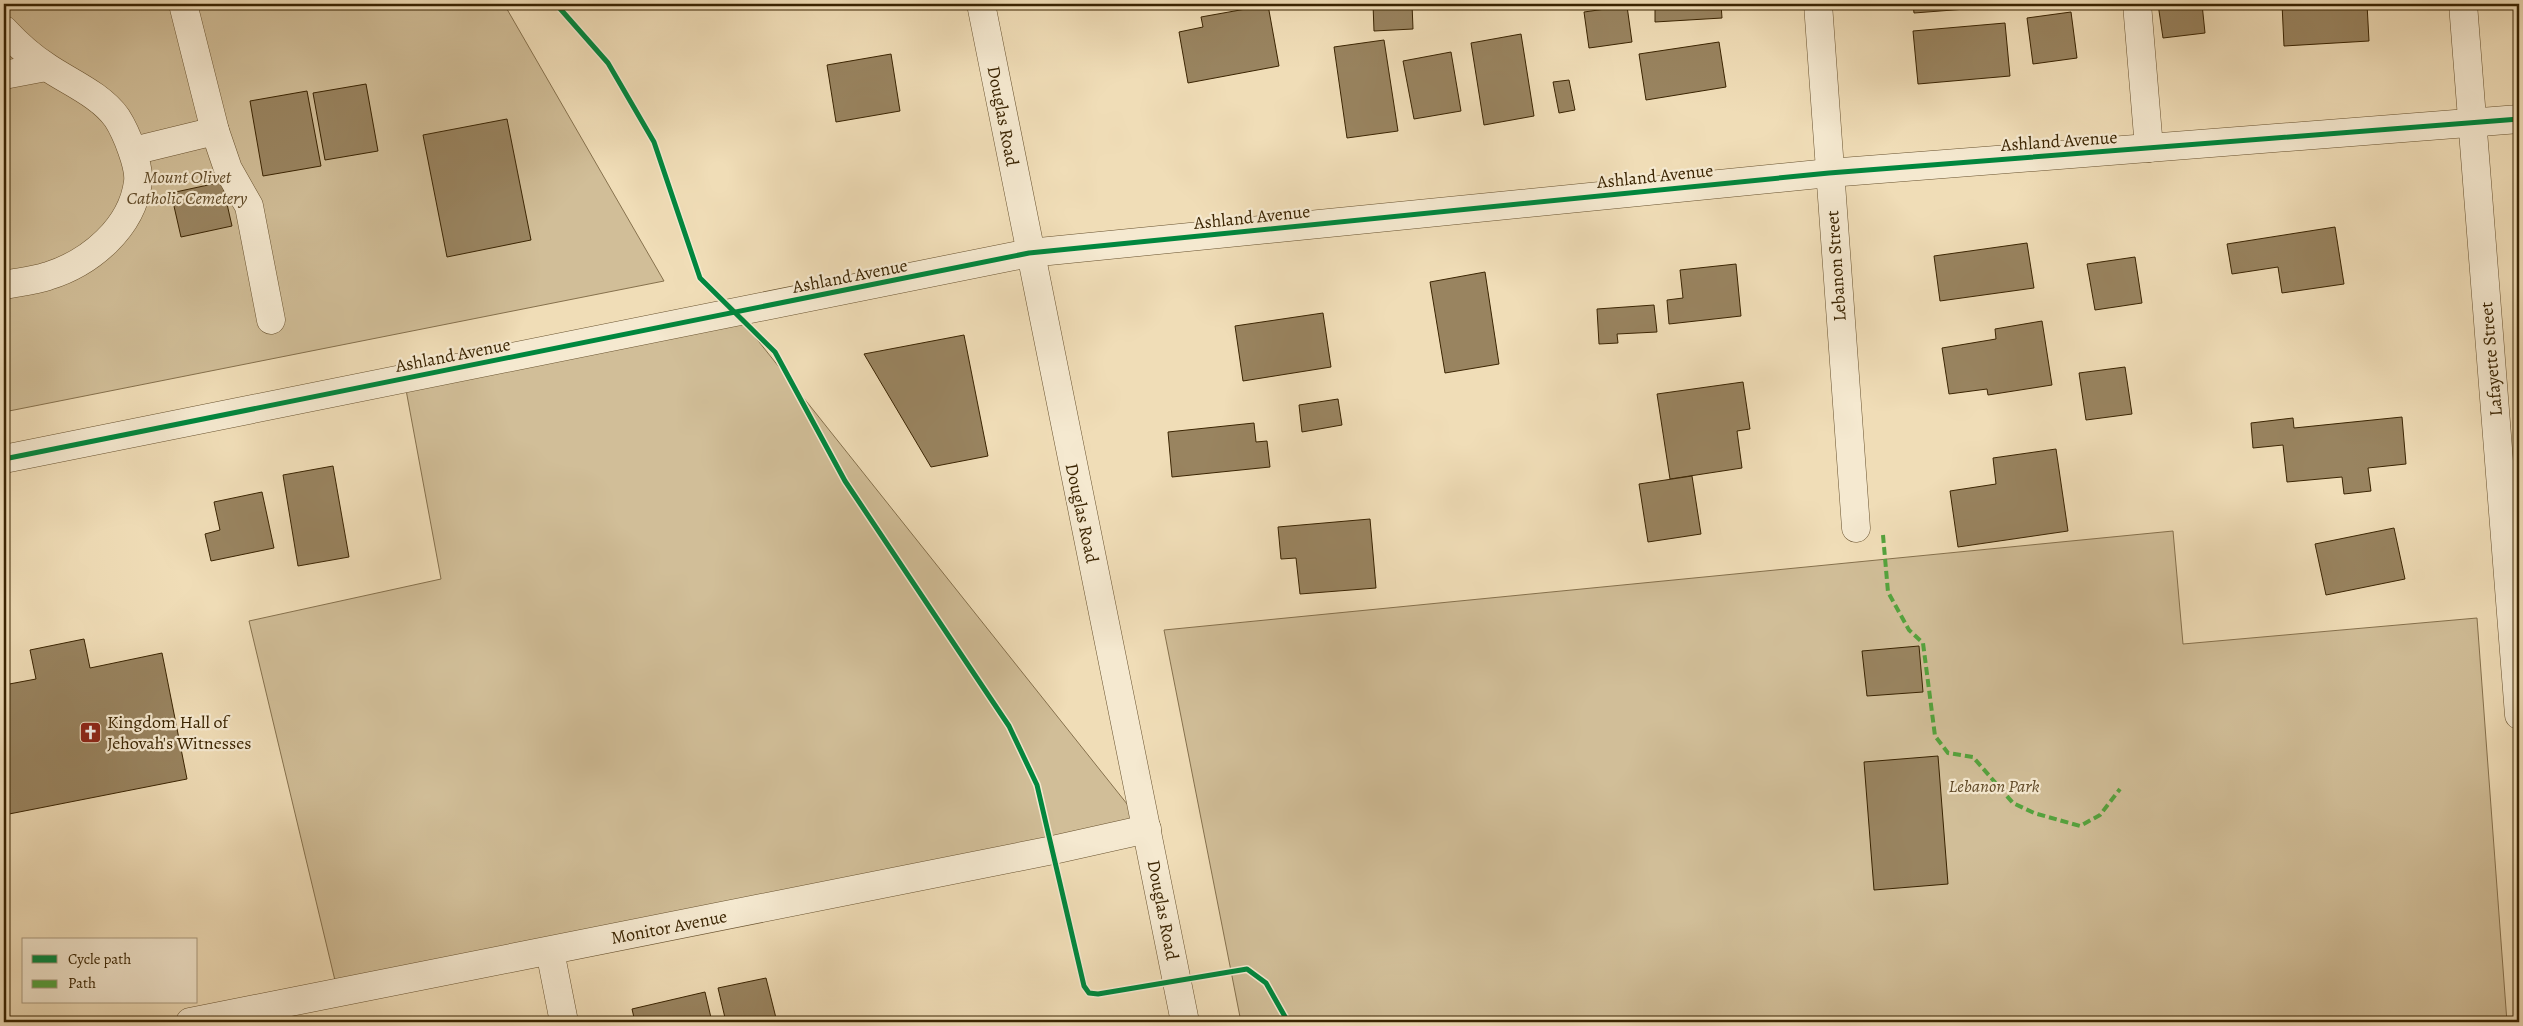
<svg xmlns="http://www.w3.org/2000/svg" width="2523" height="1026" font-family="Alegreya,serif">
<style>
.green{fill:#d1be98;stroke:#86714d}
.building{fill:#998460;stroke:#3a2402}
.lines{fill:none;stroke-linecap:round;stroke-linejoin:round}
.minor-casing{stroke:#68522f;stroke-width:29}
.minor{stroke:#f5e9d0;stroke-width:28}
.quiet{stroke:#54a33d;stroke-width:4;stroke-dasharray:8 4;stroke-linecap:butt}
.cycleway-casing{stroke:#f5e9d0;stroke-width:8}
.cycleway{stroke:#00873e;stroke-width:5}
.labels{text-anchor:middle;stroke-width:4.5;stroke-linejoin:round;paint-order:stroke}
.street-label{font-size:18px;fill:#3a2402;stroke:#f5e9d0}
.park-label{font-size:18px;font-style:italic;fill:#604a28;stroke:#f5e9d0}
.poi-label{font-size:18px;fill:#3a2402;stroke:#f5e9d0;text-anchor:start}
</style>
<rect width="100%" height="100%" fill="#f0ddb7"/>
<filter id="stains"><feTurbulence type="fractalNoise" baseFrequency=".004" numOctaves="4"/><feColorMatrix values="0 0 0 0 .2 0 0 0 0 .09 0 0 0 0 .02 0 0 0 .5 -.17"/></filter>
<radialGradient id="worn" r=".72"><stop offset=".6" stop-color="#630" stop-opacity="0"/><stop offset="1" stop-color="#630" stop-opacity=".3"/></radialGradient>
<g class="green">
<polygon points="4,4 504,4 664,281 4,412"/>
<polygon points="736,313 1147,829 338,993 249,621 441,579 404,379"/>
<polygon points="2173,531 2183,644 2477,618 2507,1022 1241,1022 1164,630"/>
</g>
<g class="building">
<polygon points="1373,4 1412,4 1413,29 1374,31"/>
<polygon points="1655,4 1721,4 1722,18 1655,22"/>
<polygon points="1913,4 2005,4 2005,6 1914,13"/>
<polygon points="2158,4 2202,4 2205,33 2163,38"/>
<polygon points="2282,4 2367,4 2369,41 2284,46"/>
<polygon points="1268,5 1279,66 1188,83 1179,32 1203,27 1201,17"/>
<polygon points="1627,6 1632,42 1589,48 1584,12"/>
<polygon points="2071,12 2077,58 2033,64 2027,18"/>
<polygon points="2005,23 2010,76 1918,84 1913,31"/>
<polygon points="1521,34 1534,116 1484,125 1471,43"/>
<polygon points="1384,40 1398,131 1347,138 1334,47"/>
<polygon points="1719,42 1726,87 1646,100 1639,54"/>
<polygon points="1451,52 1461,111 1414,119 1403,61"/>
<polygon points="891,54 900,111 836,122 827,65"/>
<polygon points="1569,80 1575,110 1559,113 1553,82"/>
<polygon points="366,84 378,151 325,160 313,93"/>
<polygon points="307,91 321,166 263,176 250,101"/>
<polygon points="507,119 531,240 447,257 423,135"/>
<polygon points="222,182 232,226 181,237 171,193"/>
<polygon points="2335,227 2344,284 2282,293 2278,267 2232,274 2227,244"/>
<polygon points="2027,243 2034,288 1940,301 1934,256"/>
<polygon points="2135,257 2142,303 2095,310 2087,264"/>
<polygon points="1736,264 1741,316 1669,324 1667,300 1683,298 1680,270"/>
<polygon points="1485,272 1499,364 1445,373 1430,282"/>
<polygon points="1654,305 1657,332 1617,334 1618,343 1599,344 1597,309"/>
<polygon points="1323,313 1331,367 1243,381 1235,326"/>
<polygon points="2042,321 2052,385 1988,395 1987,389 1949,394 1942,348 1996,339 1995,329"/>
<polygon points="964,335 988,456 931,467 864,354"/>
<polygon points="2125,367 2132,414 2086,420 2079,373"/>
<polygon points="1743,382 1750,429 1737,431 1742,468 1670,479 1657,394"/>
<polygon points="1338,399 1342,425 1302,432 1299,405"/>
<polygon points="2402,417 2406,464 2368,468 2371,491 2344,494 2342,477 2287,482 2283,445 2253,448 2251,423 2293,418 2294,428"/>
<polygon points="1254,423 1256,442 1267,441 1270,467 1172,477 1168,432"/>
<polygon points="2056,449 2068,531 1958,547 1950,491 1996,484 1993,458"/>
<polygon points="333,466 349,557 298,566 283,475"/>
<polygon points="1692,476 1701,534 1648,542 1639,484"/>
<polygon points="262,492 274,548 211,561 205,534 220,530 214,502"/>
<polygon points="1370,519 1376,588 1300,594 1296,558 1281,559 1278,527"/>
<polygon points="2394,528 2405,579 2326,595 2315,544"/>
<polygon points="84,639 90,668 162,653 187,779 4,815 4,685 36,679 30,650"/>
<polygon points="1919,646 1923,692 1867,696 1862,651"/>
<polygon points="1938,756 1948,884 1874,890 1864,762"/>
<polygon points="766,978 777,1022 726,1022 718,988"/>
<polygon points="705,992 712,1022 635,1022 632,1009"/>
</g>
<g class="lines">
<defs>
<g id="minor">
<polyline points="183,4 215,131 228,169 249,206 271,320"/>
<polyline points="981,4 1185,1022"/>
<polyline points="1818,4 1856,528"/>
<polyline points="2137,4 2149,148"/>
<polyline points="2463,4 2519,715"/>
<path d="M 4,30 C 17,44 30,56 47,67 C 69,82 101,95 117,118 C 126,132 140,166 138,182 C 132,228 90,263 48,276 C 34,281 18,282 4,285"/>
<polyline points="4,75 46,67"/>
<polyline points="133,151 215,131"/>
<polyline points="4,459 1029,253 1829,173 2519,119"/>
<polyline points="550,951 564,1022"/>
<polyline points="190,1022 1053,850 1147,829"/>
</g>
</defs>
<use href="#minor" class="minor-casing"/>
<use href="#minor" class="minor"/>
<polyline class="quiet" points="1883,535 1888,592 1909,630 1923,643 1935,736 1948,753 1973,757 2013,803 2034,813 2080,826 2100,815 2120,789"/>
<defs>
<g id="cycleway">
<polyline points="556,4 608,63 654,142 700,278 775,352 845,481 1009,726 1037,785 1084,986 1089,993 1098,994 1247,969 1266,983 1288,1022"/>
<polyline points="4,459 1029,253 1829,173 2519,119"/>
</g>
</defs>
<use href="#cycleway" class="cycleway-casing"/>
<use href="#cycleway" class="cycleway"/>
</g>
<defs>
<symbol id="church-square" viewBox="-11 -11 22 22"><rect x="-9" y="-9" width="18" height="18" rx="4" fill="#8f2418" stroke="#f5e9d0"/><path d="M-1.2-6h2.4v3.5h3.3v2.4h-3.3V6h-2.4V-.1h-3.3v-2.4h3.3Z" fill="#fff"/></symbol>
</defs>
<g fill-rule="evenodd">
<use href="#church-square" x="78" y="720" width="25" height="25"/>
</g>
<g class="labels">
<g class="street-label">
<text transform="translate(1003 116) rotate(79)" y="6">Douglas Road</text>
<text transform="translate(2059 141) rotate(-4)" y="6">Ashland Avenue</text>
<text transform="translate(1655 176) rotate(-6)" y="6">Ashland Avenue</text>
<text transform="translate(1252 217) rotate(-6)" y="6">Ashland Avenue</text>
<text transform="translate(1836 266) rotate(-94)" y="6">Lebanon Street</text>
<text transform="translate(850 276) rotate(-11)" y="6">Ashland Avenue</text>
<text transform="translate(453 355) rotate(-11)" y="6">Ashland Avenue</text>
<text transform="translate(2491 359) rotate(-95)" y="6">Lafayette Street</text>
<text transform="translate(1082 513) rotate(78)" y="6">Douglas Road</text>
<text transform="translate(1163 910) rotate(79)" y="6">Douglas Road</text>
<text transform="translate(669 927) rotate(-11)" y="6">Monitor Avenue</text>
</g>
<g class="park-label">
<text x="187" y="183">Mount Olivet<tspan x="187" dy="21">Catholic Cemetery</tspan></text>
<text x="1994" y="792">Lebanon Park</text>
</g>
<g class="poi-label">
<text x="107" y="728">Kingdom Hall of<tspan x="107" dy="21">Jehovah's Witnesses</tspan></text>
</g>
</g>
<rect width="2523" height="1026" fill="none" stroke="#f0ddb7" stroke-width="20"/>
<rect x="5" y="5" width="2513" height="1016" fill="none" stroke="#3a2402" stroke-width="2.5"/>
<rect x="10" y="10" width="2503" height="1006" fill="none" stroke="#3a2402"/>
<rect x="22" y="938" width="175" height="65" fill="#f5e9d0" stroke="#aa9a7e"/>
<rect x="32" y="955" width="25" height="8" fill="#00873e" stroke="#aa9a7e"/>
<text x="68" y="964" font-size="15" fill="#3a2402">Cycle path</text>
<rect x="32" y="980" width="25" height="8" fill="#54a33d" stroke="#aa9a7e"/>
<text x="68" y="988" font-size="15" fill="#3a2402">Path</text>
<rect width="100%" height="100%" filter="url(#stains)"/>
<rect width="100%" height="100%" fill="url(#worn)"/>
</svg>
